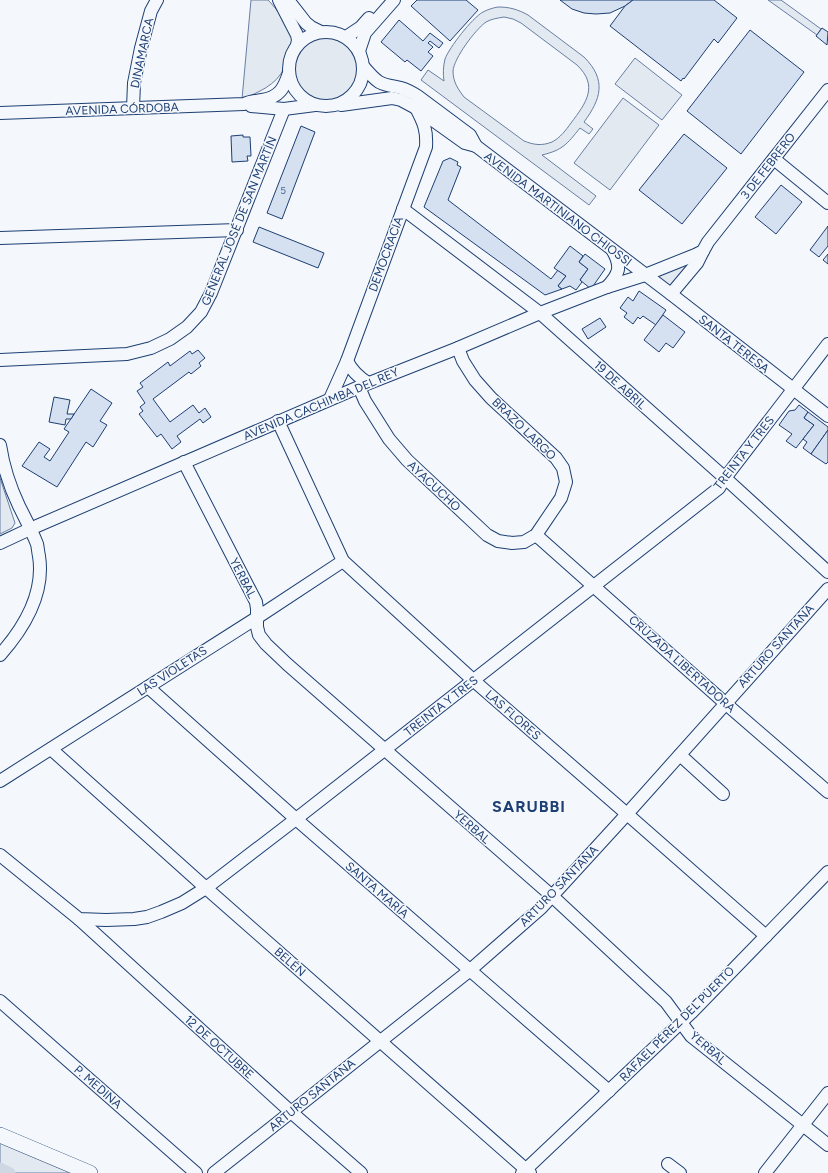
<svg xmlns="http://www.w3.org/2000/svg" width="828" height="1173" font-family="Figtree,sans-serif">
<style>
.green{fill:#e3e9f0;stroke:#687fa3;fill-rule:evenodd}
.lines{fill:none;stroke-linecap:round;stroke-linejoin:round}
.canal{stroke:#cfd7e4;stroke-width:11}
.building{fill:#d5e0f0;stroke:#1d3f73}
.minor-casing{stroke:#1d3f73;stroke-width:14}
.major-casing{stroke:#1d3f73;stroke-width:16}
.minor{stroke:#f4f7fb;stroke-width:12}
.major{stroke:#f4f7fb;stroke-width:15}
.labels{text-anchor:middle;stroke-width:3;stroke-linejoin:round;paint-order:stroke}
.number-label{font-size:10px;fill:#4b6792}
.street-label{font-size:12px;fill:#1d3f73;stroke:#f4f7fb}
.district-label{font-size:16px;font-weight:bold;letter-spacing:1px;fill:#1d3f73;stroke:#f4f7fb}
</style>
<rect width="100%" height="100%" fill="#f4f7fb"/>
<g class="green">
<path d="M 251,0 L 268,0 C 274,6 292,28 293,36 C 294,42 290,48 288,53 C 286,58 286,64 284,68 C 277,85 257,93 242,99 Z"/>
<polygon points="768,0 781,0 821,29 817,35"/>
<path d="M 498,7 C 509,7 517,9 528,15 L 584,57 C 607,80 601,99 584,122 L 593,129 L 589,134 L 580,128 C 567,144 563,150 542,155 L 596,196 L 589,205 L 421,80 L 428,70 L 444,81 C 443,74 443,67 445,59 C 449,48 472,18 483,12 C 487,10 492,8 498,7 ZM 504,17 L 513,19 L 521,23 L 577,65 C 599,86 586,103 571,123 C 566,130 560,138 552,142 C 542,146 534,145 524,141 L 464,97 C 458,89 453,82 453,71 C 454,58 475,30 486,22 C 491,19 498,18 504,17 Z"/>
<circle cx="326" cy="69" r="37"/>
<polygon points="635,58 682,95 662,120 615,84"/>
<polygon points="623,98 659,125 610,190 574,163"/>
<polygon points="694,258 671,288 655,274"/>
<polygon points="0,478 15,523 12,528 0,534"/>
<polygon points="0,1141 72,1173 0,1173"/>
</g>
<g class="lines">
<polyline class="canal" points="0,1168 10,1173"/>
</g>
<g class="building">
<polygon points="417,0 466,0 478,10 450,41 411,6"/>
<polygon points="560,0 633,0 625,6 610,13 596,14 584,13 572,9"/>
<polygon points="633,0 714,0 737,18 718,43 714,39 684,79 683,78 681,81 610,26 625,6"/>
<polygon points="399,20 423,41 430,33 443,43 439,48 430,41 428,43 433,47 428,52 433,56 421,71 407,60 405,62 381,42"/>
<polygon points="822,28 828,32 827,45 816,36"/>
<polygon points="750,30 804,72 741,154 687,111"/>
<polygon points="301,126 315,132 282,219 267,213"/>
<polygon points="684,134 727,168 682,224 639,190"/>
<polygon points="243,135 243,137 250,137 251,156 247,156 248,161 232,162 231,136"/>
<polygon points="450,158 458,162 457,165 461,167 448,200 551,279 558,270 566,276 558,286 562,289 545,295 424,207 443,161"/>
<polygon points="781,185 802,202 776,234 755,217"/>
<polygon points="828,226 828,246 819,257 810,250"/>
<polygon points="259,227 324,253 318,268 253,242"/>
<polygon points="570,246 583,256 579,262 588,269 580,280 582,282 576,290 570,286 562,289 558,286 566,276 554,268"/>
<polygon points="585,254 605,269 591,289 580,280 588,269 579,262"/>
<polygon points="828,254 828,264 823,260"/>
<polygon points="639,291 666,310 656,325 643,316 640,319 638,317 633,324 624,317 627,313 620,308 628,297 633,301"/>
<polygon points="663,315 685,332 673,348 666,343 659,352 644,340"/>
<polygon points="600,318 606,327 588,339 582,329"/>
<polygon points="198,350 205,358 199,363 201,366 191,374 189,372 153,399 170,422 193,405 199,413 205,408 211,417 203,423 200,419 177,436 181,442 172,449 161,434 157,437 139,414 143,411 140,407 145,403 137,391 143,387 140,383 168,362 170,366 190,351 192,354"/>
<polygon points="91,389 112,403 100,421 107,425 93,447 86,442 57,487 22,466 39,442 50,449 44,457 50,461 69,432 64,429"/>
<polygon points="54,397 70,400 67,414 74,414 71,419 66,419 65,425 49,422"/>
<polygon points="799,405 808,412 804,418 814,425 796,448 786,441 792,434 779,425 789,411 795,410"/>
<polygon points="808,412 828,427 828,430 811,454 803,448 807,442 803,439 814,425 804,418"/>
<polygon points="828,430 828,462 826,464 811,454"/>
</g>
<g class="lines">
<defs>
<g id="minor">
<polyline points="279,0 297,35 298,40 297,45"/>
<polyline points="288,0 306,23 311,27 321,32"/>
<circle cx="326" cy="69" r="37"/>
<polyline points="346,37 361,27 369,18"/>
<polyline points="359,51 365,33 394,0"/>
<path d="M 363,66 C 368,72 373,78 379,82 C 386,86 394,86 401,88 C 408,90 413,93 419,97 L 470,135 L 476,146 L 671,294 L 828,416"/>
<polyline points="341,105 392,98 401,100 416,108 465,143 476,146"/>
<polyline points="251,106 284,109 315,105"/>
<polyline points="133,108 134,83 141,48 151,11 157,0"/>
<path d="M 0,113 L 244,104 C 250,101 256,101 262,100 C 280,97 284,88 289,73"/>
<polyline points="774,159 828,203"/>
<polyline points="403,209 540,313 725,478 828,572"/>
<polyline points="0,238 237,230"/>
<path d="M 607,287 C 619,274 622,267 613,251"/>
<polyline points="671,294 697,263 703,251"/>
<polyline points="0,360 127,354 151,348 170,339 187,327 201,312 211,293 284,109"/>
<path d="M 347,361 C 352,371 358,377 368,383"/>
<polyline points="359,387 365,401 389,439 407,460 487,535 498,541 512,543 524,542 536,535 561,498 566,482 563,468 556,458 491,398 475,380 463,361 458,348"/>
<path d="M 330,399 L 347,361 L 426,147 C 427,130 424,123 416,108"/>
<polyline points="278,421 343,561 473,680 627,814 766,936"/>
<path d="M 0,445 C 3,465 10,487 19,506 C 25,518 32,531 37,544 C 38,548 38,552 39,556 C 45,594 24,628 0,655"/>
<polyline points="184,462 256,602 257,609 257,627 259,635 266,644 287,664 552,896 666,1002 691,1036 828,1145"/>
<polyline points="536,535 725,703 828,792"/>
<polyline points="0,543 30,529 359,387 458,348 540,313 607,287 645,275 695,255 703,251 708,242 828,90"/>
<polyline points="148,687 296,819 609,1091"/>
<polyline points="51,749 206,888 530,1173"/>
<polyline points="680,755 723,794"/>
<polyline points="0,781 258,617 343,561"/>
<polyline points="0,855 79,919 106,920 134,919 147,917 161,912 182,903 206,888 296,819 719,488 725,478 828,344"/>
<polyline points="79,919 291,1112 361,1173"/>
<polyline points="0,1001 196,1173"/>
<polyline points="668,1164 680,1173"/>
<polyline points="214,1173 469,971 541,908 627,814 828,589"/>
<polyline points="522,1173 691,1013 828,872"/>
<polyline points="765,1173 828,1093"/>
</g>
<polyline id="major" points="0,1135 90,1173"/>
</defs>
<use href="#minor" class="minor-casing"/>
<use href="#major" class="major-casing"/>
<use href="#minor" class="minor"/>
<use href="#major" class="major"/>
</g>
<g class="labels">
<g class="number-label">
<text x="283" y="194">5</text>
</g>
<g class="street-label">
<text transform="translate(142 53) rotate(-78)" y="4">DINAMARCA</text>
<text transform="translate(122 109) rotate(-2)" y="4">AVENIDA CÓRDOBA</text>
<text transform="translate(768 166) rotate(-52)" y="4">3 DE FEBRERO</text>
<text transform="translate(558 209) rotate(37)" y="4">AVENIDA MARTINIANO CHIOSSI</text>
<text transform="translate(239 221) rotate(-68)" y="4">GENERAL JOSÉ DE SAN MARTÍN</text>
<text transform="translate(386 254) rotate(-70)" y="4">DEMOCRACIA</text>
<text transform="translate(734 344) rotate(38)" y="4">SANTA TERESA</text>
<text transform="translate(620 385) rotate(42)" y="4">19 DE ABRIL</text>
<text transform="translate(321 404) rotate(-23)" y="4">AVENIDA CACHIMBA DEL REY</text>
<text transform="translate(524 429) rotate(44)" y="4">BRAZO LARGO</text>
<text transform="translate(744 453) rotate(-52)" y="4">TREINTA Y TRES</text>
<text transform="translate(434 486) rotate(43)" y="4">AYACUCHO</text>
<text transform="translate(243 578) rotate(63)" y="4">YERBAL</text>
<text transform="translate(776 646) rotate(-48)" y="4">ARTURO SANTANA</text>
<text transform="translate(682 664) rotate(42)" y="4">CRUZADA LIBERTADORA</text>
<text transform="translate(172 671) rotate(-33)" y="4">LAS VIOLETAS</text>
<text transform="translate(441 706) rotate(-38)" y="4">TREINTA Y TRES</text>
<text transform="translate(513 715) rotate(41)" y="4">LAS FLORES</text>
<text transform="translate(472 827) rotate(41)" y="4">YERBAL</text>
<text transform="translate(559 886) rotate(-46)" y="4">ARTURO SANTANA</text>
<text transform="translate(377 890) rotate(41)" y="4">SANTA MARÍA</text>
<text transform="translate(290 962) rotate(41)" y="4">BELÉN</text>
<text transform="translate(677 1024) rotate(-45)" y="4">RAFAEL PÉREZ DEL PUERTO</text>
<text transform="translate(219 1047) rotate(42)" y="4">12 DE OCTUBRE</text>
<text transform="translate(708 1048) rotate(41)" y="4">YERBAL</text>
<text transform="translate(98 1087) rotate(41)" y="4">P. MEDINA</text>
<text transform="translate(312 1095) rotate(-39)" y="4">ARTURO SANTANA</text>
</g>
<g class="district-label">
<text x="529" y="812">SARUBBI</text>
</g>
</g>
</svg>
